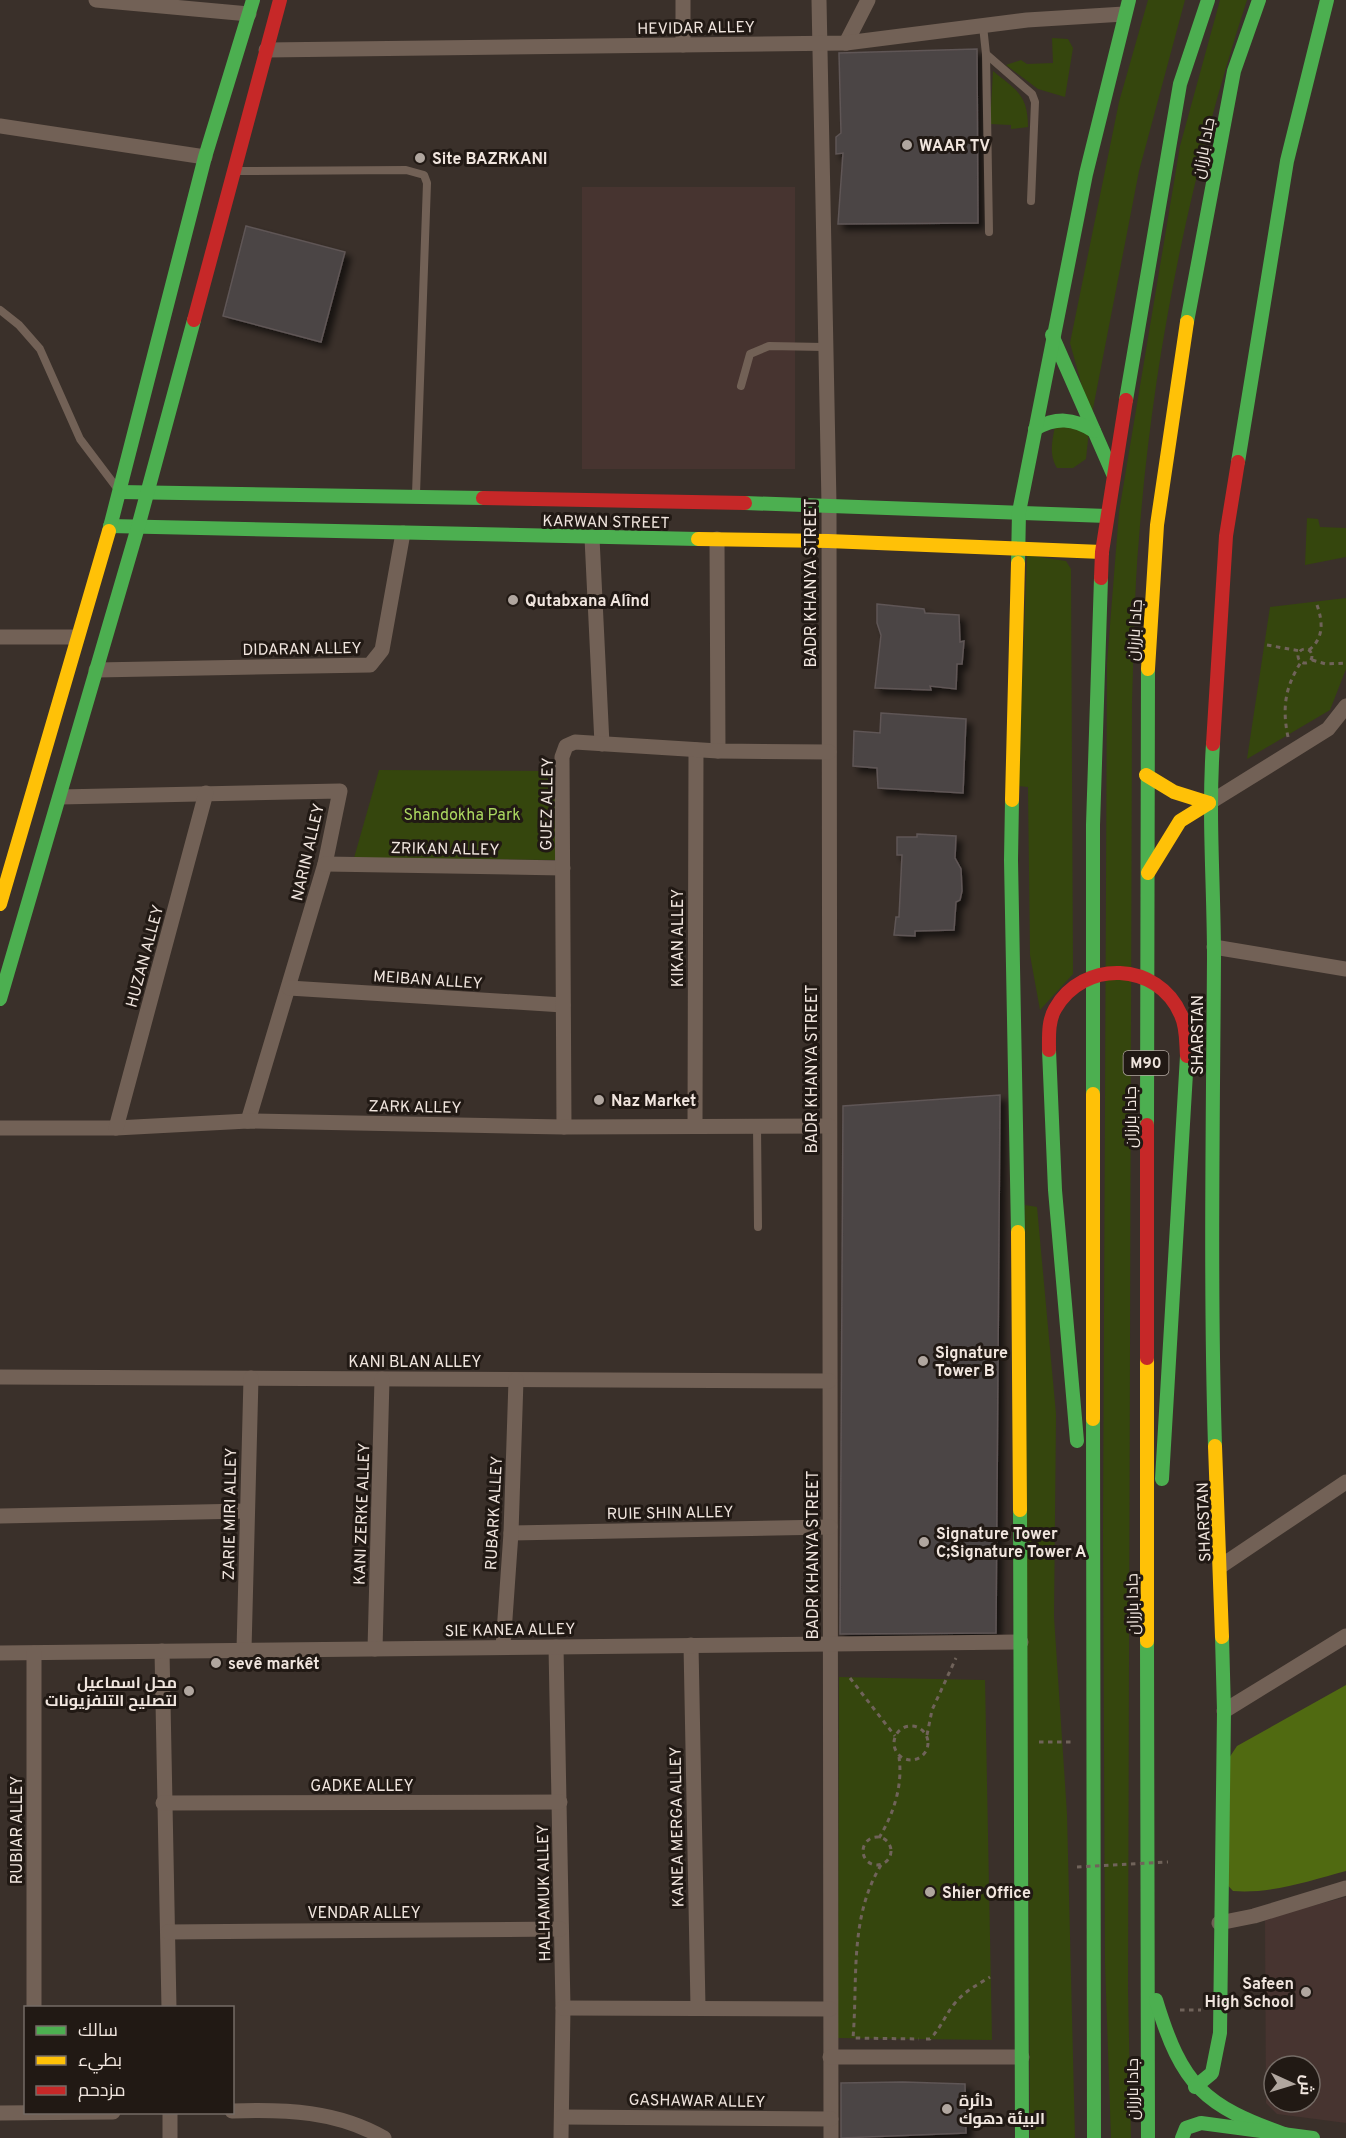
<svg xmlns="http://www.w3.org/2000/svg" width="1346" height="2138" font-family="Overpass,Cairo,sans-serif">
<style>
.education{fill:#473430;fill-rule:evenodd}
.green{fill:#35460d}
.forest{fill:#506a11}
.building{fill:#4b4444;stroke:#5f5656;stroke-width:1.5;filter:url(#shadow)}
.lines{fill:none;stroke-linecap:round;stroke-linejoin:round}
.path{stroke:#70635a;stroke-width:3;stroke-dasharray:4.5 4.5;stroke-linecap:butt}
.lane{stroke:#726156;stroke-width:8}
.street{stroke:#726156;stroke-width:15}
.fast{stroke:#4caf50;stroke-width:14}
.slow{stroke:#ffc107;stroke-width:14}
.jam{stroke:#c62828;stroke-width:14}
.path-bridge{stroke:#70635a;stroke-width:3;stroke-dasharray:4.5 4.5;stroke-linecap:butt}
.jam-bridge{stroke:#c62828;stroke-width:14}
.poi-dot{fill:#b0a69f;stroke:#211914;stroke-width:2}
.labels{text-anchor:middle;stroke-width:6;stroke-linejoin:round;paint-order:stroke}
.shield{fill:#211914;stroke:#b2a8a1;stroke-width:1.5}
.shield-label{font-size:15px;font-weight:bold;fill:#f0e5de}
.street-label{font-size:16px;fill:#f0e5de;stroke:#211914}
.poi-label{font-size:16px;font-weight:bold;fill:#f0e5de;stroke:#211914;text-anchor:start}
.park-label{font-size:16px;fill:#aad760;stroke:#211914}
</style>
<defs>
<filter id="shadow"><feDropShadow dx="5.5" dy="5.5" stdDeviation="3" flood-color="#0009"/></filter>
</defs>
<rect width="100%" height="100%" fill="#3a302a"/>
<g class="education">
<rect x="582" y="187" width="213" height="282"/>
<path d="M 1346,1897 L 1346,2123 L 1277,2114 L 1266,2103 L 1265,1918 ZM 1274,2066 L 1310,2066 L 1310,2102 L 1274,2102 Z"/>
</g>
<g class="green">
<polygon points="1148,0 1185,0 1139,171 1091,419 1070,343 1119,102"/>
<path d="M 1220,0 L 1247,0 C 1190,174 1153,356 1139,538 C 1134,593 1134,648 1132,702 L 1128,1989 L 1131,2138 L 1111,2138 L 1105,1963 L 1103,1532 L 1107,663 L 1119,512 L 1180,146 Z"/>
<polygon points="1052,38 1068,39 1073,48 1065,97 1038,89 1006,65 1021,60 1027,64 1053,63"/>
<path d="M 993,71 C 1016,90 1028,94 1028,127 L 1011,129 L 1011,125 L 990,124 Z"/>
<path d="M 1056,421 L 1089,430 L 1086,459 L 1073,468 L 1057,468 C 1048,453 1053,438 1056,421 Z"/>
<polygon points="1307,518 1318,519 1320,527 1346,528 1346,557 1305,565"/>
<polygon points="1027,555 1066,561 1071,569 1073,974 1040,1010 1030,955 1028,787 1018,786"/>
<polygon points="1346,598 1346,669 1330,710 1247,759 1270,607"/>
<polygon points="379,770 559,771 556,860 354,858"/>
<polygon points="1025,1205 1037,1207 1056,1414 1054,1617 1067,1814 1075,2138 1030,2138"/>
<polygon points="839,1677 985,1680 992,2040 838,2038"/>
</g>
<path class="forest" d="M 1346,1685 L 1346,1871 C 1309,1881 1271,1894 1233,1891 L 1222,1879 L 1227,1761 L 1237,1746 Z"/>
<g class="building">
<polygon points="977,49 978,223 838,224 843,153 836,154 836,137 841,133 839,53"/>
<polygon points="246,226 345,252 321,342 223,316"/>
<polygon points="877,604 924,609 925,613 959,615 960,642 964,641 962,664 957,664 956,689 930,686 931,690 875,688 881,635 877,623"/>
<polygon points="881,713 966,719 963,793 878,788 877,768 853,766 854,731 880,733"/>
<polygon points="917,834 956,836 955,858 961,869 962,891 960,900 956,902 954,930 915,931 915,936 894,935 896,917 899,917 902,855 897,855 897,837 917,837"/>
<polygon points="1000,1095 996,1633 840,1634 843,1106"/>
<polygon points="903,2082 965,2084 966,2133 841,2138 841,2083"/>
</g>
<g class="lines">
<g class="path">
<polyline points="1267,645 1300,651"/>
<circle cx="1305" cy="656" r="7"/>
<path d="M 1309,650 C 1324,638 1323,622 1317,605"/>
<polyline points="1312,660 1326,664 1346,663"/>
<path d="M 1288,737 C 1282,708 1285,687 1301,662"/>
<polyline points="850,1678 895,1736"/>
<circle cx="911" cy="1743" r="17"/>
<polyline points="927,1735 932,1710 956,1658"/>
<polyline points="1039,1742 1071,1742"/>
<circle cx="877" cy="1851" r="14"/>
<path d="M 879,1838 C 894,1813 903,1785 899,1757"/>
<path d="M 881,1865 C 849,1918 858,1978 853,2038 L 919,2039"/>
<polyline points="1180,2010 1201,2010"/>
<path d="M 926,2039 L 930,2039 C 941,2028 945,2015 955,2003 C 965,1991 977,1985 990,1977"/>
</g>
<g class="lane">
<polyline points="983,26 986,54 1032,94 1035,102 1031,201"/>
<polyline points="986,54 989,232"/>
<polyline points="236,171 406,170 424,175 427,183 416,494"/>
<polyline points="0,310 19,325 40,349 80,439 117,488"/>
<polyline points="741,386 750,354 769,346 824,347"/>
<polyline points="757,1126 758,1227"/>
</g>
<g class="street">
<polyline points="96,0 249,14"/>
<polyline points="683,0 683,45"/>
<polyline points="819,0 829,504 831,2138"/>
<polyline points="846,43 868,0"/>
<polyline points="266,50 846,43 1027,20 1124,14"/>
<polyline points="0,126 205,157"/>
<polyline points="592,538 602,744"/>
<polyline points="717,539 718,751"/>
<polyline points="0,637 77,637"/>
<polyline points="96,670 370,665 382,650 403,533"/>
<polyline points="60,797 340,791 325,864 248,1121"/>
<polyline points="1209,803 1328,729 1346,706"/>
<polyline points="325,864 563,868"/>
<polyline points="1214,947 1346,969"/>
<polyline points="289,988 563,1005"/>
<polyline points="695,1126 696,750"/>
<polyline points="564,1127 562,757 566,746 575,742 718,751 829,752"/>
<polyline points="0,1128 116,1128 248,1121 564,1127 829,1126"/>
<polyline points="116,1128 206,793"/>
<polyline points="0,1377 829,1381"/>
<polyline points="0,1516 247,1511"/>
<polyline points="511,1533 830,1527"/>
<polyline points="1221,1566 1346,1482"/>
<polyline points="691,1645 698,2007"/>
<polyline points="503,1647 511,1533 516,1380"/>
<polyline points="556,1647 563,2008 561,2138"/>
<polyline points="375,1649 382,1379"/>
<polyline points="244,1650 251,1378"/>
<polyline points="162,1651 169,2008"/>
<polyline points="0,1653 1021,1642"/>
<polyline points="34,1653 34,2008"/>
<polyline points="1224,1711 1346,1636"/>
<polyline points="163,1803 560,1802"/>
<polyline points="1219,1923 1254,1916 1346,1888"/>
<polyline points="168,1932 560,1929"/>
<polyline points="563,2008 830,2009"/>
<polyline points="830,2057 1022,2057"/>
<path d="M 232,2111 C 286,2109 337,2111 384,2138"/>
<polyline points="170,2112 170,2138"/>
<polyline points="0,2113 113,2112"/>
<polyline points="562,2117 831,2119"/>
</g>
<g class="fast">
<polyline points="1187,322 1234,71 1259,0"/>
<polyline points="1052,335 1113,474"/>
<polyline points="1126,400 1180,84 1208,0"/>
<path d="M 1035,429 C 1056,417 1073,418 1094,431"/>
<polyline points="1238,462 1287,161 1327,0"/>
<polyline points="120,492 483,498"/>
<polyline points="745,503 1107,516"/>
<polyline points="110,526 698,539"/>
<polyline points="109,531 205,157 253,0"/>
<polyline points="1018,563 1019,512 1086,174 1129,0"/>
<path d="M 1213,744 C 1208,816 1214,886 1214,958 C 1213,1121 1210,1283 1215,1446"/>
<polyline points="1012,800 1011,860 1018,1232"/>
<polyline points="0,999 138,527 194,320"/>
<polyline points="1049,1050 1055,1190 1077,1441"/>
<polyline points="1093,1094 1093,825 1101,578"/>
<polyline points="1147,1125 1148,669"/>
<polyline points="1093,1419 1094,2138"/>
<polyline points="1162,1479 1187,1056"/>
<polyline points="1020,1510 1022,2138"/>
<polyline points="1147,1641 1148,2138"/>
<path d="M 1156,2000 C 1182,2086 1204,2106 1287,2135"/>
<polyline points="1195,2087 1212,2073 1220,2033 1224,1711 1222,1637"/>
<polyline points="1182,2138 1186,2128 1201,2123 1313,2138"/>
</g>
<g class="slow">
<polyline points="698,539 828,541 1102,552"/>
<polyline points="1148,669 1157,525 1187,322"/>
<polyline points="1146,775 1174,792 1209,803"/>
<polyline points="1012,800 1018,563"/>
<polyline points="1148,873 1180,821 1209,803"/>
<polyline points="0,904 109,531"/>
<polyline points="1093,1094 1093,1419"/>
<polyline points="1018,1232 1020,1510"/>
<polyline points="1147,1358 1147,1641"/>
<polyline points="1215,1446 1222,1637"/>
</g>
<g class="jam">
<polyline points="194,320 280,0"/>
<polyline points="483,498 745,503"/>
<polyline points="1101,578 1102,552 1126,400"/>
<polyline points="1213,744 1226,536 1238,462"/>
<polyline points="1147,1125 1147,1358"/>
</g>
<polyline class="path-bridge" points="1077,1867 1168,1862"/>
<path class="jam-bridge" d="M 1049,1050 C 1049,1037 1048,1021 1055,1009 C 1083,959 1158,961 1181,1015 C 1187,1027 1186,1043 1187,1056"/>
</g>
<g class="poi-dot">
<circle cx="907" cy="145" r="6"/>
<circle cx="420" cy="158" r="6"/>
<circle cx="513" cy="600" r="6"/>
<circle cx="599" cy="1100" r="6"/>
<circle cx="923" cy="1361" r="6"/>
<circle cx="924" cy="1542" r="6"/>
<circle cx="216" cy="1663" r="6"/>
<circle cx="189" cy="1691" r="6"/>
<circle cx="930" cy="1892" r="6"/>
<circle cx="1306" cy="1992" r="6"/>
<circle cx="947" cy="2109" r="6"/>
</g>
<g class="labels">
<rect class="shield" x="1123.5" y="1051" width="45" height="24" rx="4.5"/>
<g class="shield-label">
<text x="1146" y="1068">M90</text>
</g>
<g class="street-label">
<text transform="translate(696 27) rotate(-1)" y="6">HEVIDAR ALLEY</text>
<text transform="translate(1203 148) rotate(-79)" y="6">جادا بارزان</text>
<text transform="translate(606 521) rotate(1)" y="6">KARWAN STREET</text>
<text transform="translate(810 583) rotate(-90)" y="6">BADR KHANYA STREET</text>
<text transform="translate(1134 630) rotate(-86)" y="6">جادا بارزان</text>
<text transform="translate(302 648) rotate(-1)" y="6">DIDARAN ALLEY</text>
<text transform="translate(546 804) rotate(-89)" y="6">GUEZ ALLEY</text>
<text transform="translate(445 848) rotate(1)" y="6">ZRIKAN ALLEY</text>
<text transform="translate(307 852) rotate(-77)" y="6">NARIN ALLEY</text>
<text transform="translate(677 938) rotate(-90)" y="6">KIKAN ALLEY</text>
<text transform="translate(144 956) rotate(-75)" y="6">HUZAN ALLEY</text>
<text transform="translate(428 979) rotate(4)" y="6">MEIBAN ALLEY</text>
<text transform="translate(1197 1035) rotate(-90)" y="6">SHARSTAN</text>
<text transform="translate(811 1069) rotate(-90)" y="6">BADR KHANYA STREET</text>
<text transform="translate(415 1106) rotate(1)" y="6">ZARK ALLEY</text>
<text transform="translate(1130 1117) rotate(-90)" y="6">جادا بارزان</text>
<text x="415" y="1367">KANI BLAN ALLEY</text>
<text transform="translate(670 1512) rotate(-1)" y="6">RUIE SHIN ALLEY</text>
<text transform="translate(493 1513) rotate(-87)" y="6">RUBARK ALLEY</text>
<text transform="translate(229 1514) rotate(-89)" y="6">ZARIE MIRI ALLEY</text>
<text transform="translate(361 1514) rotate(-88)" y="6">KANI ZERKE ALLEY</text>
<text transform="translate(1203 1522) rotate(-92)" y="6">SHARSTAN</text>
<text transform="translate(812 1555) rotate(-90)" y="6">BADR KHANYA STREET</text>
<text transform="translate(1132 1604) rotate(-91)" y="6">جادا بارزان</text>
<text transform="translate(510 1629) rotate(-1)" y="6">SIE KANEA ALLEY</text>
<text x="362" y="1791">GADKE ALLEY</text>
<text transform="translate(676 1827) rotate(-91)" y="6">KANEA MERGA ALLEY</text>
<text transform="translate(16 1830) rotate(-90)" y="6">RUBIAR ALLEY</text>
<text transform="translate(543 1893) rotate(-91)" y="6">HALHAMUK ALLEY</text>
<text x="364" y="1918">VENDAR ALLEY</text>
<text transform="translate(1132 2089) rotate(-90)" y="6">جادا بارزان</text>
<text transform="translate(697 2100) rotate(1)" y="6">GASHAWAR ALLEY</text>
</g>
<g class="poi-label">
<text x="919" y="151">WAAR TV</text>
<text x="432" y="164">Site BAZRKANI</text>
<text x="525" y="606">Qutabxana Alînd</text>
<text x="611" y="1106">Naz Market</text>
<text x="935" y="1358">Signature<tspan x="935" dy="18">Tower B</tspan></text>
<text x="936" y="1539">Signature Tower<tspan x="936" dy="18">C;Signature Tower A</tspan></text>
<text x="228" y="1669">sevê markêt</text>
<text x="177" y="1688" text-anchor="end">محل اسماعيل<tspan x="177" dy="18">لتصليح التلفزيونات</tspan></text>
<text x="942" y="1898">Shier Office</text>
<text x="1294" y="1989" text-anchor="end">Safeen<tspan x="1294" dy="18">High School</tspan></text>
<text x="959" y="2106">دائرة<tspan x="959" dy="18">البيئة دهوك</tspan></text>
</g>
<g class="park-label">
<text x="462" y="820">Shandokha Park</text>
</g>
</g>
<rect x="24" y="2006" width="210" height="108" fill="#211914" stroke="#746b65" stroke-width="1.5"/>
<rect x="36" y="2026" width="30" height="9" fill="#4caf50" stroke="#746b65" stroke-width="1.5"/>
<text x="78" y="2036" font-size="18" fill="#f0e5de">سالك</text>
<rect x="36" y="2056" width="30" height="9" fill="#ffc107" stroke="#746b65" stroke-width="1.5"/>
<text x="78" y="2066" font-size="18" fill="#f0e5de">بطيء</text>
<rect x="36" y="2086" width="30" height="9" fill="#c62828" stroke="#746b65" stroke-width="1.5"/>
<text x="78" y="2096" font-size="18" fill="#f0e5de">مزدحم</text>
<g transform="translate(1292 2084) rotate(94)"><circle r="28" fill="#211914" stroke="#746b65" stroke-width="1.5"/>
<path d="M0-4.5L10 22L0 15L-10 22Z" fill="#b0a69f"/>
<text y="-9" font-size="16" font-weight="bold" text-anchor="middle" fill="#f0e5de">ش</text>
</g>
</svg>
